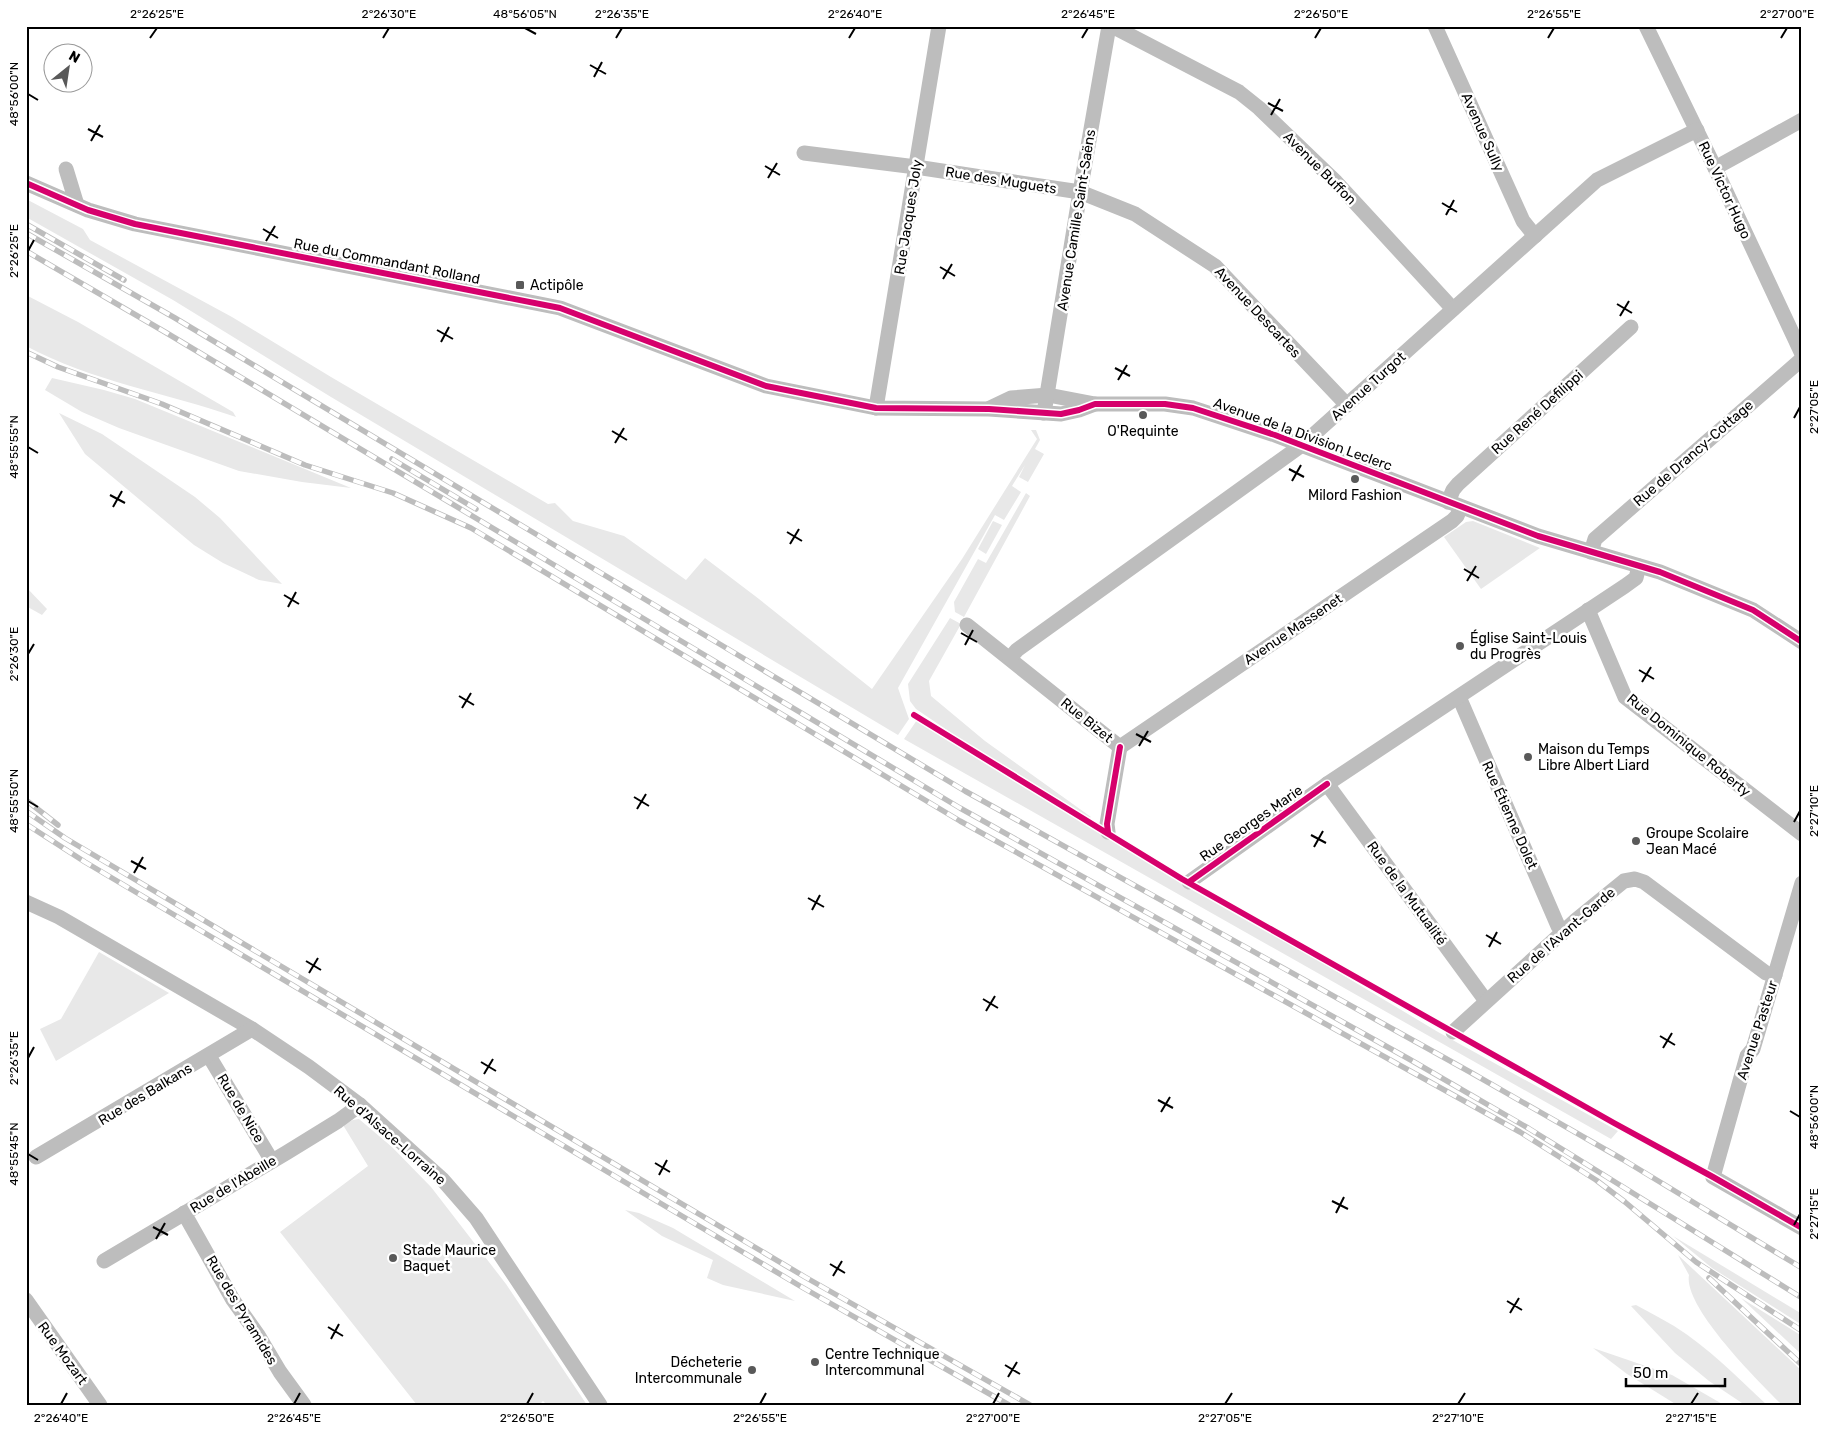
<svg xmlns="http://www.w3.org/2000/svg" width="1828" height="1431" font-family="Rubik,sans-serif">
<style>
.green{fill:#e8e8e8}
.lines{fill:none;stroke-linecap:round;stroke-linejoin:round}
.minor{stroke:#bdbdbd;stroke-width:15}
.rail-casing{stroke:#bdbdbd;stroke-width:5.5}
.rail{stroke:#fff;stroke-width:4;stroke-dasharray:11;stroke-linecap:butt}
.cycleway-casing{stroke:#fff;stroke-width:9}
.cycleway{stroke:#d6006c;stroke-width:6}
.ticks{fill:none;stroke:#000;stroke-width:2}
.poi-dot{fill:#595959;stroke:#fff;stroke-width:2}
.labels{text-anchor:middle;stroke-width:5;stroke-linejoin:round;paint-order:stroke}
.street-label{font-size:14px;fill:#000;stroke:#fff}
.poi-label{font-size:14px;fill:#000;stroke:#fff;text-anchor:start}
.neatline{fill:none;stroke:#000;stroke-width:2}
.ticks-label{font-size:12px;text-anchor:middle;fill:#000}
</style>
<rect width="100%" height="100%" fill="#fff"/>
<g class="green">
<polygon points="26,199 83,229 90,240 232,317 331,377 548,504 555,503 573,521 624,536 686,580 705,558 759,599 872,689 962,559 1037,439 1031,430 1036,430 1040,440 1035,449 1044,454 1028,482 1019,477 1025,465 1012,486 1021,492 1004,520 995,515 898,688 909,719 898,735 331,397 173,300 26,217"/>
<path d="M 26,295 L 78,322 L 233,412 L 236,417 C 167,393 91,381 26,346 Z"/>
<polygon points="52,378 104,390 135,399 351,488 302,482 239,471 119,428 82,412 45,390"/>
<polygon points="59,413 102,434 195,497 220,518 282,584 259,580 223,563 194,545 85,454"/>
<polygon points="1026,493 1030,496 964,617 955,612 954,602 978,559 986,563"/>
<polygon points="993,521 1002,525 986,554 978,549"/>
<polygon points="1473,521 1540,548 1481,589 1444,537 1466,522"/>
<polygon points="26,587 47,609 42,615 26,606"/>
<polygon points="950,618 961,624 929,681 931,696 985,741 1091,817 1089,818 981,753 916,709 910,701 908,684"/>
<polygon points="917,720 1438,1032 1618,1131 1611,1139 904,739"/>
<polygon points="99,952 169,993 56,1061 40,1029 61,1019"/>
<polygon points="359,1119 392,1147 431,1187 506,1284 587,1405 547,1405 543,1401 539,1405 417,1405 280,1232 368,1166 343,1125 353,1120"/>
<polygon points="625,1210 639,1213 673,1228 795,1301 723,1285 707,1278 713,1260 662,1236"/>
<polygon points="1673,1236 1802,1314 1802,1325 1712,1268"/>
<path d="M 1678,1255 L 1802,1371 L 1802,1405 L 1782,1405 C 1759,1382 1683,1307 1689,1275 Z"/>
<polygon points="1741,1298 1802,1336 1802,1355"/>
<path d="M 1636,1305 C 1649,1312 1662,1319 1674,1326 C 1709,1348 1737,1377 1767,1405 L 1745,1405 L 1709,1381 L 1675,1353 L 1631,1306 Z"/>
<polygon points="1593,1348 1672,1375 1724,1405 1677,1405 1627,1374"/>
</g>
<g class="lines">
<g class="minor">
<polyline points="1112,26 1239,92 1259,108 1336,182 1453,309"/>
<polyline points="1435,26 1523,221 1535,236"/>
<polyline points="1646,26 1715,168 1802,354"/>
<polyline points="804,153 916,167 1080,192 1135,214 1215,266 1347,405"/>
<polyline points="1715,168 1802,120"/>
<polyline points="66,169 77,205"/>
<polyline points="26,183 88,210 135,224 560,308 766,386 876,408 989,409 1061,414 1079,410 1095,404 1165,404 1193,408 1275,435 1538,536 1660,572 1753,610 1802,642"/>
<polyline points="876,408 939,26"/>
<polyline points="990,408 1011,398 1048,395 1095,404"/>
<polyline points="1044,413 1080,192 1109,26"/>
<polyline points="1448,502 1453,490 1458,484 1631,327"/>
<polyline points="1591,552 1595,539 1802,359"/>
<polyline points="1588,610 1625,697 1802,834"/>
<polyline points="967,625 1120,747"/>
<polyline points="1010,658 1017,650 1302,445 1597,180 1697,130"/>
<polyline points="1459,697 1558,926 1563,933"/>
<polyline points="1120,747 1452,521 1457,516 1461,507"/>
<polyline points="1327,784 1486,1001"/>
<polyline points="1108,832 1107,824 1120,747"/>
<polyline points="1189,882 1327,784 1625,586 1636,578 1639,566"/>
<polyline points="1802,883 1753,1049 1747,1056 1713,1177 1802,1228"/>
<polyline points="26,902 59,917 252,1029 309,1067 360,1105 442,1179 476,1218 600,1405"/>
<polyline points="1453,1032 1576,920 1624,881 1635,879 1644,882 1766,973 1775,975"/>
<polyline points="209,1056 272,1161"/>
<polyline points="36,1157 252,1029"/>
<polyline points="184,1213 233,1300 258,1335 280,1372 304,1405"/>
<polyline points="104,1261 286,1153 338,1121 360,1105"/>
<polyline points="26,1300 100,1405"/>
</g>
<defs>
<g id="rail">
<polyline points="26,224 124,280"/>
<polyline points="26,233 175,318 965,791 1470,1072 1622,1159 1802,1268"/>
<polyline points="26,251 165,332 960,808 1409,1059 1528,1128 1802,1298"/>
<polyline points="26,352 58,367 162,404 305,465 393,493 471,528 960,821 1520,1132 1596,1180 1625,1202 1696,1262 1802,1331"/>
<polyline points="392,459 476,509"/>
<polyline points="26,800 58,825"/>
<polyline points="26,811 65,838 805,1277 1030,1405"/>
<polyline points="26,824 85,862 800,1286 1009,1405"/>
<polyline points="1709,1278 1802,1365"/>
</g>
</defs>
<use href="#rail" class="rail-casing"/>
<use href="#rail" class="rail"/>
<defs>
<g id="cycleway">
<polyline points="26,183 88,210 135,224 560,308 766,386 876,408 989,409 1061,414 1079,410 1095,404 1165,404 1193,408 1275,435 1538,536 1660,572 1753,610 1802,642"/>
<polyline points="914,715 1182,879 1614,1123 1713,1177 1802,1228"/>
<polyline points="1108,832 1107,824 1120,747"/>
<polyline points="1189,882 1327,784"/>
</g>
</defs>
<use href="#cycleway" class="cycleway-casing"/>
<use href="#cycleway" class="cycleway"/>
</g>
<path class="ticks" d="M 525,28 L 536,34M 150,38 L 157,28M 383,38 L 389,28M 616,38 L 622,28M 849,38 L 855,28M 1082,38 L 1088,28M 1315,38 L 1321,28M 1548,38 L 1554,28M 1781,38 L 1787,28M 590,65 L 606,74M 594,77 L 602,62M 28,94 L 38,100M 1268,103 L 1283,111M 1271,115 L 1280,99M 88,129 L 103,137M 91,141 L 100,125M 765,166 L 780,175M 768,178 L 777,163M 1442,203 L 1457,212M 1446,215 L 1454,200M 263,229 L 278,238M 266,241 L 275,226M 28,251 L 34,240M 940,267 L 955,276M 943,279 L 952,264M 1617,304 L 1632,313M 1620,316 L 1629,301M 437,330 L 453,339M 441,342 L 449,327M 1115,368 L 1130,376M 1118,380 L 1127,365M 1794,418 L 1800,407M 612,431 L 627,440M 615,443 L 624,428M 28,447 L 38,453M 1289,469 L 1304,477M 1292,481 L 1301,465M 110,495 L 125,503M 113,507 L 122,491M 787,532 L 802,541M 790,544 L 799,529M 1464,569 L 1479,578M 1467,581 L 1476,566M 284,595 L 299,604M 288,607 L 296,592M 961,633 L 977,642M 965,645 L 973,630M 28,654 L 34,644M 1639,670 L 1654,679M 1642,682 L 1651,667M 459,696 L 474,705M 462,708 L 471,693M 1136,734 L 1151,742M 1139,746 L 1148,731M 634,797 L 649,806M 28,801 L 38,807M 637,809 L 646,794M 1794,822 L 1800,811M 1311,835 L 1326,843M 1314,847 L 1323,831M 131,861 L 146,869M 134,873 L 143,857M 808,898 L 824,907M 812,910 L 820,895M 1486,935 L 1501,944M 1489,947 L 1497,932M 306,961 L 321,970M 309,973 L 318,958M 983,999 L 998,1008M 986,1011 L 995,996M 1660,1036 L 1675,1045M 1663,1048 L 1672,1033M 28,1058 L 34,1047M 481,1062 L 496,1071M 484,1074 L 493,1059M 1158,1100 L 1173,1108M 1790,1111 L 1800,1117M 1161,1112 L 1170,1097M 28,1154 L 38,1160M 655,1163 L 670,1172M 659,1175 L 667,1160M 1332,1201 L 1348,1209M 1336,1213 L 1344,1197M 1794,1225 L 1800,1214M 153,1227 L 168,1235M 156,1239 L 165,1223M 830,1264 L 845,1273M 833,1276 L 842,1261M 1507,1301 L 1522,1310M 1510,1313 L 1519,1298M 328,1327 L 343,1336M 331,1339 L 339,1324M 1005,1365 L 1020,1374M 1008,1377 L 1017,1362M 61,1404 L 67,1393M 294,1404 L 300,1393M 527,1404 L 533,1393M 760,1404 L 766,1393M 993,1404 L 999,1393M 1225,1404 L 1232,1393M 1458,1404 L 1465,1393M 1691,1404 L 1698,1393"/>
<g class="poi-dot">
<rect x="515" y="280" width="10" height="10" rx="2.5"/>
<circle cx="1143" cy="415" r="5"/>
<circle cx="1355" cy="479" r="5"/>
<circle cx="1460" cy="646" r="5"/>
<circle cx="1528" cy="757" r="5"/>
<circle cx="1636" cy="841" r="5"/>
<circle cx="393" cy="1258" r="5"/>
<circle cx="815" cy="1362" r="5"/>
<circle cx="752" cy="1370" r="5"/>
</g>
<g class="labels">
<g class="street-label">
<text transform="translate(1483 132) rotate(66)" y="5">Avenue Sully</text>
<text transform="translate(1320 168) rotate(45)" y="5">Avenue Buffon</text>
<text transform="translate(1001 180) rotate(9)" y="5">Rue des Muguets</text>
<text transform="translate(1725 190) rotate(65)" y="5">Rue Victor Hugo</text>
<text transform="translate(908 217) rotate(-81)" y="5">Rue Jacques Joly</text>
<text transform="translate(1076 220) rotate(-81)" y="5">Avenue Camille Saint-Saëns</text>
<text transform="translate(387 261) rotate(11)" y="5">Rue du Commandant Rolland</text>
<text transform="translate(1258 312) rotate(47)" y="5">Avenue Descartes</text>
<text transform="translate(1368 386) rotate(-42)" y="5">Avenue Turgot</text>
<text transform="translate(1537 412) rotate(-42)" y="5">Rue René Defilippi</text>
<text transform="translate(1303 434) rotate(20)" y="5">Avenue de la Division Leclerc</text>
<text transform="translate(1693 453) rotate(-41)" y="5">Rue de Drancy-Cottage</text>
<text transform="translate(1293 629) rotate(-34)" y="5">Avenue Massenet</text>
<text transform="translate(1087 720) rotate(39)" y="5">Rue Bizet</text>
<text transform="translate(1689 745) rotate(39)" y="5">Rue Dominique Roberty</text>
<text transform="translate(1510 815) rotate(66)" y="5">Rue Étienne Dolet</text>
<text transform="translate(1251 823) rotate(-35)" y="5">Rue Georges Marie</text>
<text transform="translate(1407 893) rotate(54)" y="5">Rue de la Mutualité</text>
<text transform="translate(1561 935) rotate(-41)" y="5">Rue de l'Avant-Garde</text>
<text transform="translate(1757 1030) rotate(-72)" y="5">Avenue Pasteur</text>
<text transform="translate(145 1094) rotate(-31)" y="5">Rue des Balkans</text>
<text transform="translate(241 1108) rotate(59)" y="5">Rue de Nice</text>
<text transform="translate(390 1135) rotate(41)" y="5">Rue d'Alsace-Lorraine</text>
<text transform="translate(233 1184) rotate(-31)" y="5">Rue de l'Abeille</text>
<text transform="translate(242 1310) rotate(59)" y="5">Rue des Pyramides</text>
<text transform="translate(63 1353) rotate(54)" y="5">Rue Mozart</text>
</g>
<g class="poi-label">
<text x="530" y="290">Actipôle</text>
<text x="1143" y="436" text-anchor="middle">O'Requinte</text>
<text x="1355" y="500" text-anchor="middle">Milord Fashion</text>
<text x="1470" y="643">Église Saint-Louis<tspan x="1470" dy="16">du Progrès</tspan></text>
<text x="1538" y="754">Maison du Temps<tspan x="1538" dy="16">Libre Albert Liard</tspan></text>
<text x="1646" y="838">Groupe Scolaire<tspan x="1646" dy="16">Jean Macé</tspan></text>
<text x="403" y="1255">Stade Maurice<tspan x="403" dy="16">Baquet</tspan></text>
<text x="825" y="1359">Centre Technique<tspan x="825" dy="16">Intercommunal</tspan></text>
<text x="742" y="1367" text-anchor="end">Décheterie<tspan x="742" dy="16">Intercommunale</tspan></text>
</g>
</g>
<rect width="1828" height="1431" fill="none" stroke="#ffffff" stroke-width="55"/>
<g transform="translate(68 68) rotate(30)"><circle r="24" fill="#ffffff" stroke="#999999"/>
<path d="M0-4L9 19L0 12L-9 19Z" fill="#595959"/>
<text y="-8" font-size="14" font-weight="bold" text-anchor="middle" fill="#000000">N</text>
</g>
<path d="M1626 1378v8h99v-8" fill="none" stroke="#000000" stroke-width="2.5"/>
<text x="1633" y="1378" font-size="15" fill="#000000" stroke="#ffffff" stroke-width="4" paint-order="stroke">50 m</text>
<rect x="28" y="28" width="1772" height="1376" class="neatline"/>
<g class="ticks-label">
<text x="157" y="18">2°26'25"E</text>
<text x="389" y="18">2°26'30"E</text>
<text x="525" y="18">48°56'05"N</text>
<text x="622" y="18">2°26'35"E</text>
<text x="855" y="18">2°26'40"E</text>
<text x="1088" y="18">2°26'45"E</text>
<text x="1321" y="18">2°26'50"E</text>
<text x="1554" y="18">2°26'55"E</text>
<text x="1787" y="18">2°27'00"E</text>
<text transform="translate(14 94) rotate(-90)" y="4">48°56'00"N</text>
<text transform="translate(14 251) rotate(-90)" y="4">2°26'25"E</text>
<text transform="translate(1814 407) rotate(-90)" y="4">2°27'05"E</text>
<text transform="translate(14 447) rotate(-90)" y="4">48°55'55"N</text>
<text transform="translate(14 654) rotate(-90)" y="4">2°26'30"E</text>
<text transform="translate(14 801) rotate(-90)" y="4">48°55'50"N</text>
<text transform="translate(1814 811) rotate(-90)" y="4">2°27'10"E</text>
<text transform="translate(14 1058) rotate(-90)" y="4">2°26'35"E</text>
<text transform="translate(1814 1117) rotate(-90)" y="4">48°56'00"N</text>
<text transform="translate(14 1154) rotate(-90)" y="4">48°55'45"N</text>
<text transform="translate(1814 1214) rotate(-90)" y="4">2°27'15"E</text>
<text x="61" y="1422">2°26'40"E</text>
<text x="294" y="1422">2°26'45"E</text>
<text x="527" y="1422">2°26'50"E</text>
<text x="760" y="1422">2°26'55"E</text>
<text x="993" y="1422">2°27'00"E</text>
<text x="1225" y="1422">2°27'05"E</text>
<text x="1458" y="1422">2°27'10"E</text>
<text x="1691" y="1422">2°27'15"E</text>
</g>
</svg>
